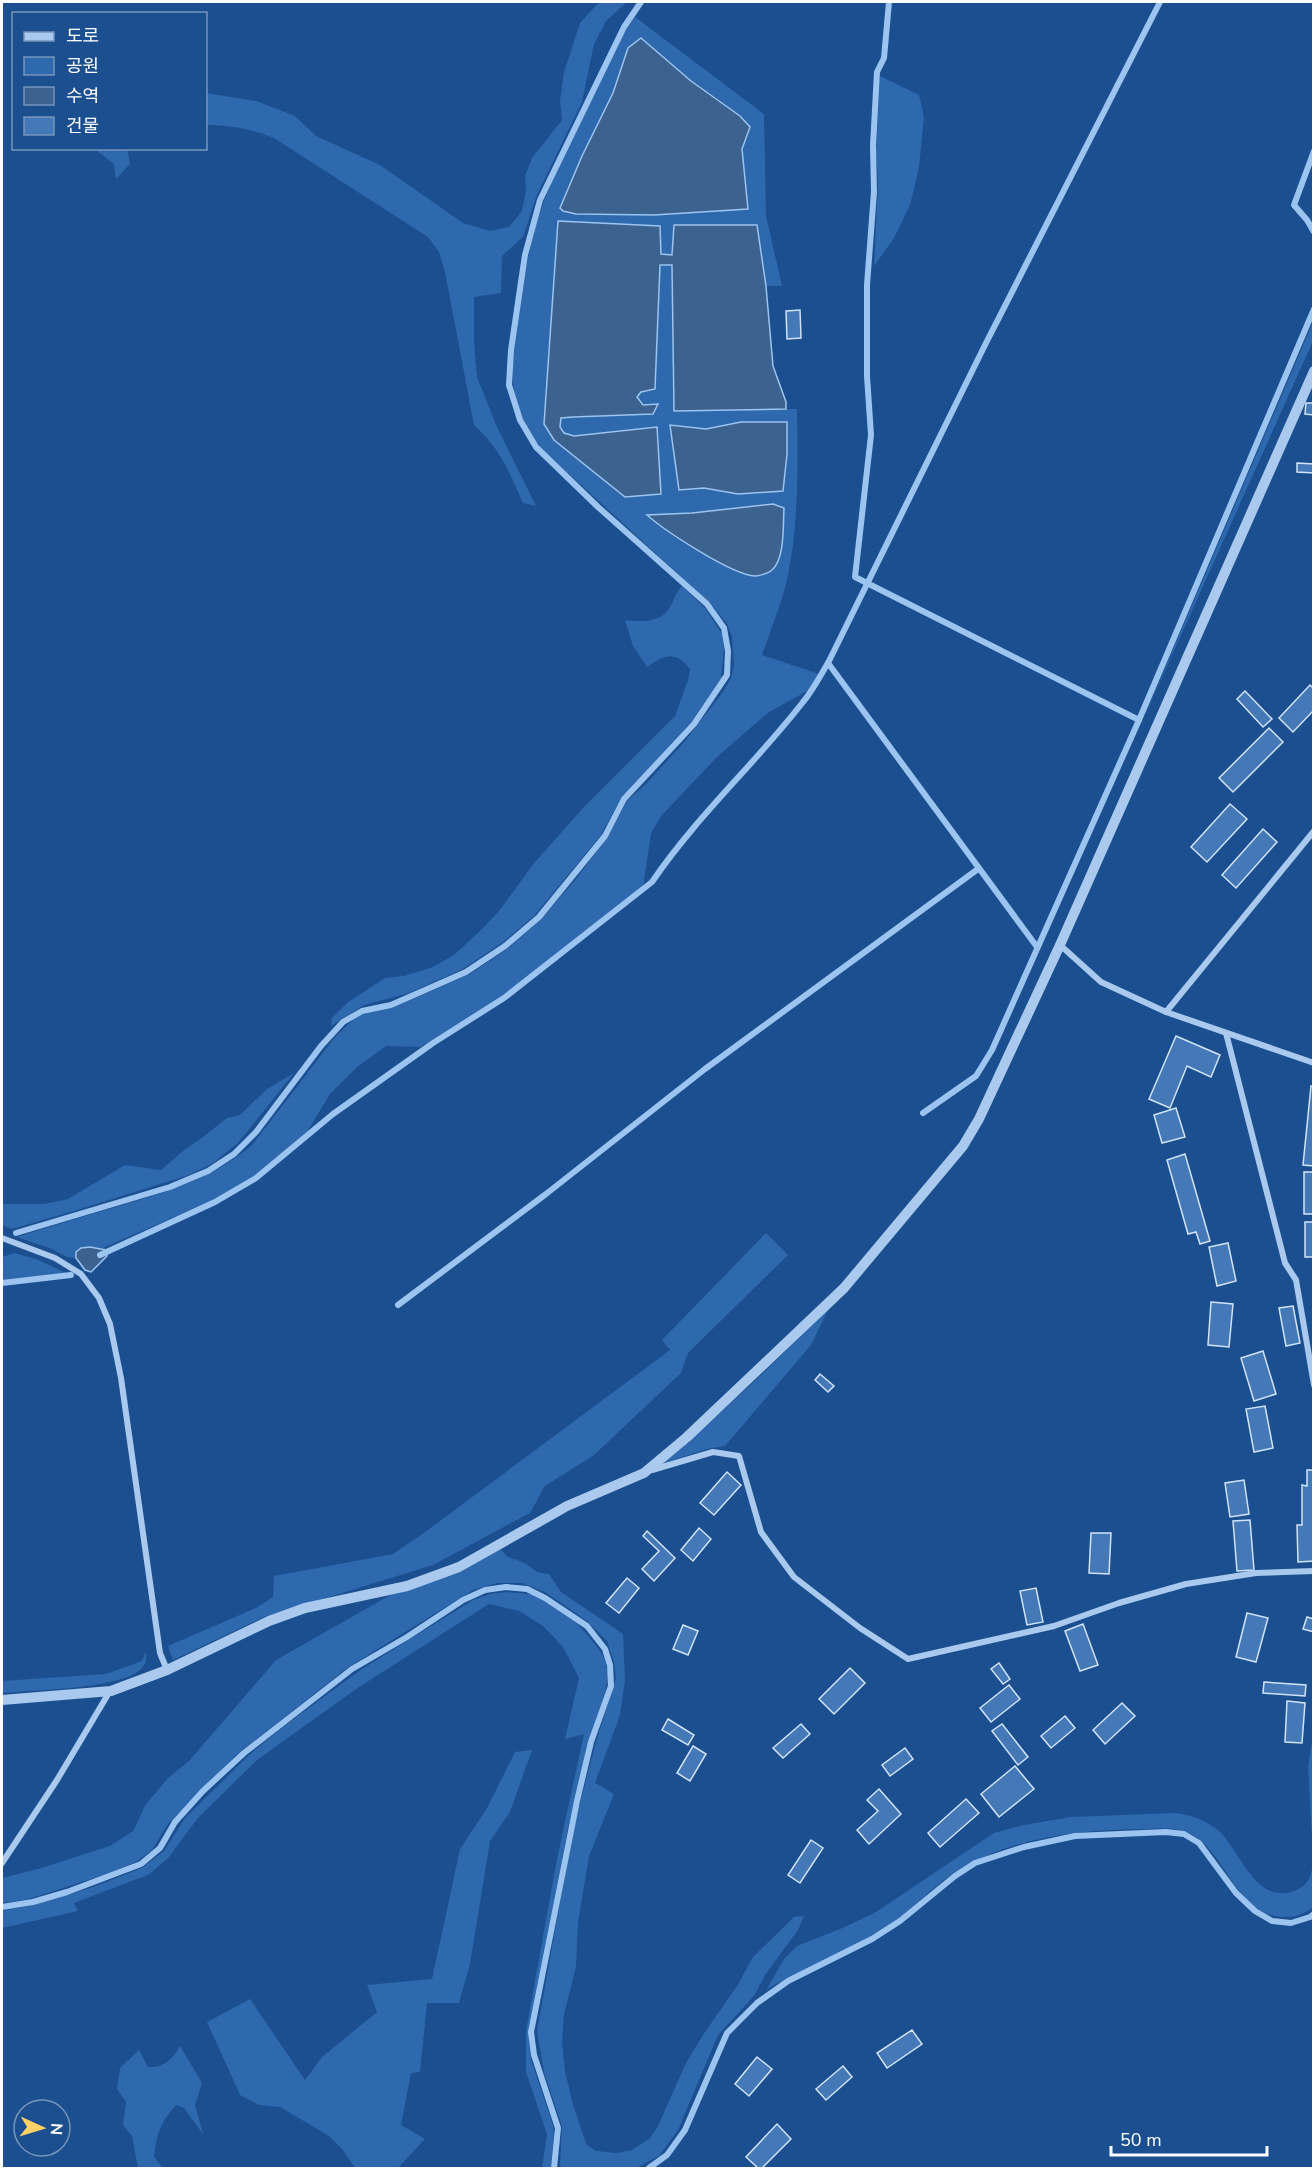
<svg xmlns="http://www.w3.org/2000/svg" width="1315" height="2170" font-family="'Nunito Sans','Noto Sans KR',sans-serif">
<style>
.green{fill:#2e69ad;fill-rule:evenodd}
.water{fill:#3c6290;stroke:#9cc4f0;stroke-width:1.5}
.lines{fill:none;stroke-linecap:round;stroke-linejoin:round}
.stream{stroke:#9cc4f0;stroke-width:6}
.building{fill:#4478b7;stroke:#cfe3fa;stroke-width:1.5}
.minor{stroke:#a9c9ee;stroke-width:6}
.tertiary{stroke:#a9c9ee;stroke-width:10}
</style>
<rect width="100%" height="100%" fill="#1b4f8f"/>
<g class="green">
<path d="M 599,2 L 627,2 L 606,21 L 594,44 L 582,102 L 536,197 L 523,237 L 502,256 L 501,293 L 474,297 L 474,342 L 477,377 L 497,427 L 536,506 L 523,503 C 508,470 501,450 474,425 L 445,272 L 439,252 L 428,237 L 274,138 C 251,129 230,125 206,125 L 206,93 L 256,101 L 295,116 L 316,136 L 380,165 L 463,223 L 490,231 L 509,227 L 522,211 L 526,190 L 525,176 L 532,158 L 562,120 L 560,101 L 564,72 L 580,23 Z"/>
<path d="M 635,17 L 764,114 L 766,216 L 782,286 L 766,286 L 756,225 L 674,225 L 672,255 L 661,255 L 660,226 L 558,221 L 544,424 L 554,440 L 656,428 L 574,436 L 564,433 L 560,427 L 561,418 L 573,417 L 653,414 L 637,397 L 641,392 L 655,388 L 660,265 L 672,265 L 674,410 L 797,409 C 798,466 799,524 787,580 C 781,605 770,631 762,655 L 819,674 L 809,690 L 769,712 L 718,756 L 661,816 L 651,833 L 643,887 L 502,996 L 420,1047 L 386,1046 L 357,1067 L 330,1094 L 307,1132 L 254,1176 L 213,1200 L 103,1248 L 90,1247 L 76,1252 L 76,1258 L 67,1257 L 52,1249 L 17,1237 C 51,1226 85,1216 119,1206 C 167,1192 213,1178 252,1145 L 335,1037 L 358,1015 L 392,1008 L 470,974 L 510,947 L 541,919 L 576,879 L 607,838 L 627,801 L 647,783 L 685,741 L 723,692 L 731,678 L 734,665 L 732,637 L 727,624 L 713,606 L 544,451 C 504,402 511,370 519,313 C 525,275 530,237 544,201 C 566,143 599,84 627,28 ZM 628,48 C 670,70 718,92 750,127 L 742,149 L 748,209 L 654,215 L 576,214 L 560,208 L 582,156 L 613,93 ZM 741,422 L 787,422 L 787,455 L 783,491 L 738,494 L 704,488 L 679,490 L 670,426 L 706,429 ZM 773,504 L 755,576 C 721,565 673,541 648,515 L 692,513 Z"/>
<polygon points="880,76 919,95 924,117 919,167 910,205 894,238 874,266 878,183 876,152"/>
<polygon points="95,149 127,149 130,164 116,179 114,164"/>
<polygon points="1313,322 1313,341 1143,720"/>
<path d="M 682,586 L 706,609 L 722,634 L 724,648 L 721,678 L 691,722 L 620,800 L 601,835 L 534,916 L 502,943 L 461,970 L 406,994 L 364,1005 L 331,1026 L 332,1018 L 347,1003 L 385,978 L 404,976 L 433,967 L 454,955 L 482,929 L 499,911 L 534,863 L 584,807 L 675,716 L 688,680 L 690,669 C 675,650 665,655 647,667 L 633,646 L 625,620 C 640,622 662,623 670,607 C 674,599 676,593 682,586 Z"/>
<polygon points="294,1073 238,1143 213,1163 189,1175 77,1210 12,1229 2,1225 2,1204 44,1204 68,1199 125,1165 161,1170 183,1151 203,1137 227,1118 240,1115 267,1089"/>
<polygon points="766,1233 788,1255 688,1353 681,1373 594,1455 545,1486 530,1513 433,1565 264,1617 173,1660 168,1646 256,1608 273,1597 274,1576 393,1554 421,1535 670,1350 662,1340"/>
<polygon points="14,1253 36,1259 66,1273 2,1280 2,1257"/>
<path d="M 830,1306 L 811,1345 L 725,1446 L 707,1449 L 658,1465 C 719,1416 776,1363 830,1306 Z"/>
<path d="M 500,1548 C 511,1563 514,1557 526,1564 C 538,1572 533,1572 549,1574 L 561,1592 L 623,1634 L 625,1680 L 620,1715 L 595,1783 L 614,1794 L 589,1856 L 578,1922 L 576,1967 L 564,2014 L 562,2043 L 565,2071 L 572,2101 L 586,2144 L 596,2151 L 616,2153 L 632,2150 L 649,2139 L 657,2128 L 686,2063 L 703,2035 L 737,1986 L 753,1957 L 794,1917 L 804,1916 L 798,1930 L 765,1975 L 754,1996 L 718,2035 L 678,2130 L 659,2156 L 636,2168 L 563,2168 L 560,2165 L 562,2127 L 544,2072 L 537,2031 L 573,1830 L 596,1742 L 616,1678 L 614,1662 L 607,1641 L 587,1621 L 545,1592 L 522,1583 L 497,1583 L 473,1590 L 347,1668 L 236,1755 L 168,1824 L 152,1850 L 136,1862 L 104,1875 L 25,1900 L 2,1903 L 2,1878 L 38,1869 L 110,1846 L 133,1831 L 146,1804 L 168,1778 L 189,1761 L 276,1660 L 394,1593 Z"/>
<polygon points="506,1592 530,1594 544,1601 577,1623 598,1648 605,1659 608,1676 606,1689 588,1747 568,1828 529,2034 531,2060 553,2125 554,2136 551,2168 542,2168 547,2134 526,2072 526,2031 557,1859 584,1734 565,1739 579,1678 563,1647 543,1626 519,1611 489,1604 359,1687 257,1760 197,1819 169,1857 150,1874 74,1903 78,1911 2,1928 2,1911 34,1905 96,1886 142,1868 164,1851 185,1818 249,1755 280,1729 362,1669 473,1600 490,1594"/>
<path d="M 146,1652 C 147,1658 146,1664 141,1669 C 121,1689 32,1690 2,1693 L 2,1681 L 106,1674 L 142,1661 Z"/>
<polygon points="1313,1735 1313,1855 1308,1766"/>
<polygon points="532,1750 510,1812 490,1841 470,1964 459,2003 427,2003 420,2072 411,2073 401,2125 425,2139 398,2168 355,2168 342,2149 329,2136 280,2107 259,2105 240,2095 207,2022 250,1999 305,2080 322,2057 377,2012 367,1985 432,1979 460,1849 487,1808 515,1752"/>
<path d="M 1176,1813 C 1191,1815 1205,1820 1218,1830 C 1241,1851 1255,1905 1294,1891 C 1308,1886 1311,1877 1313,1863 L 1313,1907 C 1305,1914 1296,1917 1284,1917 C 1232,1915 1226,1845 1184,1831 C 1170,1827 1153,1829 1138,1829 C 1075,1830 1004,1839 951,1875 C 927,1892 907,1914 884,1930 C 847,1955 804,1967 766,1990 L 784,1959 L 797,1946 L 845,1927 L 876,1912 L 994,1833 L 1024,1825 L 1071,1817 Z"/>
<path d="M 180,2046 L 202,2083 L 195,2105 L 203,2134 L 184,2108 L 176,2105 C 160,2123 157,2133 154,2157 L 163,2168 L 138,2168 L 132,2136 L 123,2125 L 126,2102 L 117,2089 L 120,2068 L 139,2050 L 148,2067 C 164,2068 173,2059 180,2046 Z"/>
</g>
<g class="water">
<polygon points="641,38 691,81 740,116 750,127 742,149 748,209 654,215 576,214 563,211 560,208 582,156 613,93 628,48"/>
<polygon points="558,221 660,226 661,254 672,255 674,225 757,225 766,286 773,366 786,402 786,409 674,411 672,265 660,265 655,389 641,392 637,397 643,405 658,404 653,414 573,417 561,418 560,427 564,433 574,436 657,427 661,494 625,497 554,440 544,424"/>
<polygon points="741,422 787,422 787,454 783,491 738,494 704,488 679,490 670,425 706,429"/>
<path d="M 773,504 L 784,508 C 783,525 785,559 772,570 C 769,573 759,576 755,576 C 732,575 665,531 647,515 L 692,513 Z"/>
<polygon points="90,1247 106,1250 107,1256 91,1272 85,1270 76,1258 76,1252 81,1248"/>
</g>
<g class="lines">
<g class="stream">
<polyline points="889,2 884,58 877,72 873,146 874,192 867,285 867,376 871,435 855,577 1139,720"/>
<polyline points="1314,151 1294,205 1307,220 1314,232"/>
<polyline points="828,663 1037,947"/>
<polyline points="923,1113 976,1076 992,1050 1139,720 1314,309"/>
<polyline points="16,1233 170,1187 208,1171 234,1154 256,1132 321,1046 343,1022 362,1011 391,1005 466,972 505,946 539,917 605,836 624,799 694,724 727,675 728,651 724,628 707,604 598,507 536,447 520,420 509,385 511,350 525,255 540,200 624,27 641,2"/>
<path d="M 100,1255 L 215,1202 L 256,1178 L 333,1114 L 433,1043 L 504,998 L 652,882 C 696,817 755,764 803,702 C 813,690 820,676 828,663 L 986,343 L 1160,2"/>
<polyline points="2,1283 71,1275"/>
<polyline points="398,1305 546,1194 705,1069 978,869"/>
<polyline points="2,1907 33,1902 67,1892 141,1864 160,1848 175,1822 203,1791 244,1753 352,1669 407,1637 463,1600 485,1590 506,1587 527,1589 545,1598 587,1626 605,1649 610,1665 611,1686 591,1742 577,1801 531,2032 534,2055 558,2128 554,2168"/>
<polyline points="649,2168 667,2155 685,2130 727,2033 757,2003 788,1981 872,1939 900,1921 955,1876 975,1863 1024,1847 1075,1836 1166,1832 1184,1834 1199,1843 1236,1893 1255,1911 1272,1921 1291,1923 1310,1917 1314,1914"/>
</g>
</g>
<g class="building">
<polygon points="800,310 801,338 787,339 786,311"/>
<polygon points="1306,403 1314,403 1314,415 1305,414"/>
<polygon points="1297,463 1314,464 1314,473 1297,472"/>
<polygon points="1310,685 1314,689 1314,710 1293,732 1279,718"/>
<polygon points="1245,691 1272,719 1263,727 1237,699"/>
<polygon points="1269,728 1283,742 1233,792 1219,778"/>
<polygon points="1230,804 1247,819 1207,862 1191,847"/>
<polygon points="1263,829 1277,842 1236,888 1222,875"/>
<polygon points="1176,1036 1220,1055 1211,1077 1187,1066 1170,1108 1149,1099"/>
<polygon points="1311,1086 1314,1086 1314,1166 1303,1165"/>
<polygon points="1176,1108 1185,1137 1162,1143 1154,1115"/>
<polygon points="1185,1154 1210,1241 1200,1244 1196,1232 1188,1234 1167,1160"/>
<rect x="1304" y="1172" width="10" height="42"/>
<rect x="1305" y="1222" width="9" height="35"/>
<polygon points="1228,1243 1236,1281 1217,1286 1209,1247"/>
<polygon points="1211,1302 1233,1304 1229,1347 1208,1345"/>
<polygon points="1293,1306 1300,1343 1286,1346 1279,1308"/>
<polygon points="1263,1351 1276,1394 1254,1401 1241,1358"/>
<polygon points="820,1374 834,1386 828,1392 815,1380"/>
<polygon points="1265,1406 1273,1448 1254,1452 1246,1409"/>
<polygon points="1307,1470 1314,1470 1314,1561 1298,1562 1297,1525 1302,1525 1302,1485 1307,1486"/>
<polygon points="727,1472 741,1485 714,1515 700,1503"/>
<polygon points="1244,1480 1249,1514 1230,1517 1225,1483"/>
<polygon points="1250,1520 1254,1570 1237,1571 1233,1521"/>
<polygon points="699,1528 711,1539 693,1561 681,1550"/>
<polygon points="647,1531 675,1558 654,1581 642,1569 659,1551 643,1536"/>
<polygon points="1091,1533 1111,1533 1109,1574 1089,1573"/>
<polygon points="627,1578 639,1588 619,1613 606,1603"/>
<polygon points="1036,1588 1043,1622 1027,1625 1020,1591"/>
<polygon points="1247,1613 1268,1618 1256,1662 1236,1657"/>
<polygon points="1307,1617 1314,1619 1314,1632 1303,1629"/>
<polygon points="1083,1624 1098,1665 1080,1671 1065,1631"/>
<polygon points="683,1625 698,1631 688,1655 673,1649"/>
<polygon points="999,1663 1010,1679 1003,1684 991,1669"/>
<polygon points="850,1668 865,1683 834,1714 819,1699"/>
<polygon points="1264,1682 1306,1685 1305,1696 1263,1693"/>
<polygon points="1009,1685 1020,1699 991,1722 980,1708"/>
<polygon points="1287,1701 1305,1703 1302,1743 1285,1742"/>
<polygon points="1122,1703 1135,1716 1105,1744 1093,1730"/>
<polygon points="1065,1716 1075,1728 1051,1748 1041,1736"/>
<polygon points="668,1719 694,1735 688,1745 662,1730"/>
<polygon points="801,1724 810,1734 783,1758 773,1748"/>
<polygon points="1002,1724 1028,1757 1018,1765 992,1731"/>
<polygon points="693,1746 706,1754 690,1781 677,1773"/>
<polygon points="905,1748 913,1759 890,1776 882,1765"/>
<polygon points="1015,1766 1034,1789 999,1817 981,1794"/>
<polygon points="879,1789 901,1814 869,1844 857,1830 878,1811 867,1800"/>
<polygon points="966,1799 979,1813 940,1847 928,1833"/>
<polygon points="811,1840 823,1848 800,1883 788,1875"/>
<polygon points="912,2030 922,2044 887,2068 877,2053"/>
<polygon points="757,2057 772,2069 749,2096 735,2084"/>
<polygon points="843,2066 852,2077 826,2100 816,2089"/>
<polygon points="777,2124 791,2139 762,2168 758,2168 746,2157"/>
</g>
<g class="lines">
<g class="minor">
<polyline points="1060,945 1101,982 1166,1012 1314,1063"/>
<polyline points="1166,1012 1314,831"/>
<polyline points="1226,1033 1285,1263 1296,1280 1314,1385"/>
<polyline points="2,1238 55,1258 81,1274 99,1298 110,1324 121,1378 160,1653 167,1670"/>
<polyline points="652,1470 713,1452 739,1456 761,1532 794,1577 860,1628 908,1659 1054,1626 1119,1603 1186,1584 1256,1573 1314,1571"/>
<polyline points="2,1863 57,1780 110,1691"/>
</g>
<polyline class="tertiary" points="2,1700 111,1691 167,1670 269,1621 305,1608 407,1586 459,1567 567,1506 644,1473 687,1437 844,1288 963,1146 979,1119 1060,945 1314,371"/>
</g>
<rect width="1315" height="2170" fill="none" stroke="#ffffff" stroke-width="6"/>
<rect x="12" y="12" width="195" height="138" fill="#1b4f8f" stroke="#7695bc" stroke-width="1.5"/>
<rect x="24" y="32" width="30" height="9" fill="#a9c9ee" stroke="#7695bc" stroke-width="1.5"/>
<text x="66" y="42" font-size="18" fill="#ffffff">도로</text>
<rect x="24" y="57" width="30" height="18" fill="#2e69ad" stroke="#7695bc" stroke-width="1.5"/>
<text x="66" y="72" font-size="18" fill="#ffffff">공원</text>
<rect x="24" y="87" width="30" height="18" fill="#3c6290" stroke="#7695bc" stroke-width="1.5"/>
<text x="66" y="102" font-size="18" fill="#ffffff">수역</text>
<rect x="24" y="117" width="30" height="18" fill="#4478b7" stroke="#7695bc" stroke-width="1.5"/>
<text x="66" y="132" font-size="18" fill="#ffffff">건물</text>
<g transform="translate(42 2128) rotate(94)"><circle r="28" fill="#1b4f8f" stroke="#7695bc" stroke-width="1.5"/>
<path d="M0-4.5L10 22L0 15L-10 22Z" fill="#ffd166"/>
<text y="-9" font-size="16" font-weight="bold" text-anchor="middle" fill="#ffffff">N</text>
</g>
<path d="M1111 2146v9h156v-9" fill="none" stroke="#ffffff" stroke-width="3"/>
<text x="1120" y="2146" font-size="18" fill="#ffffff" stroke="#1b4f8f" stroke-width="4.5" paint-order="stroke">50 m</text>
</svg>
